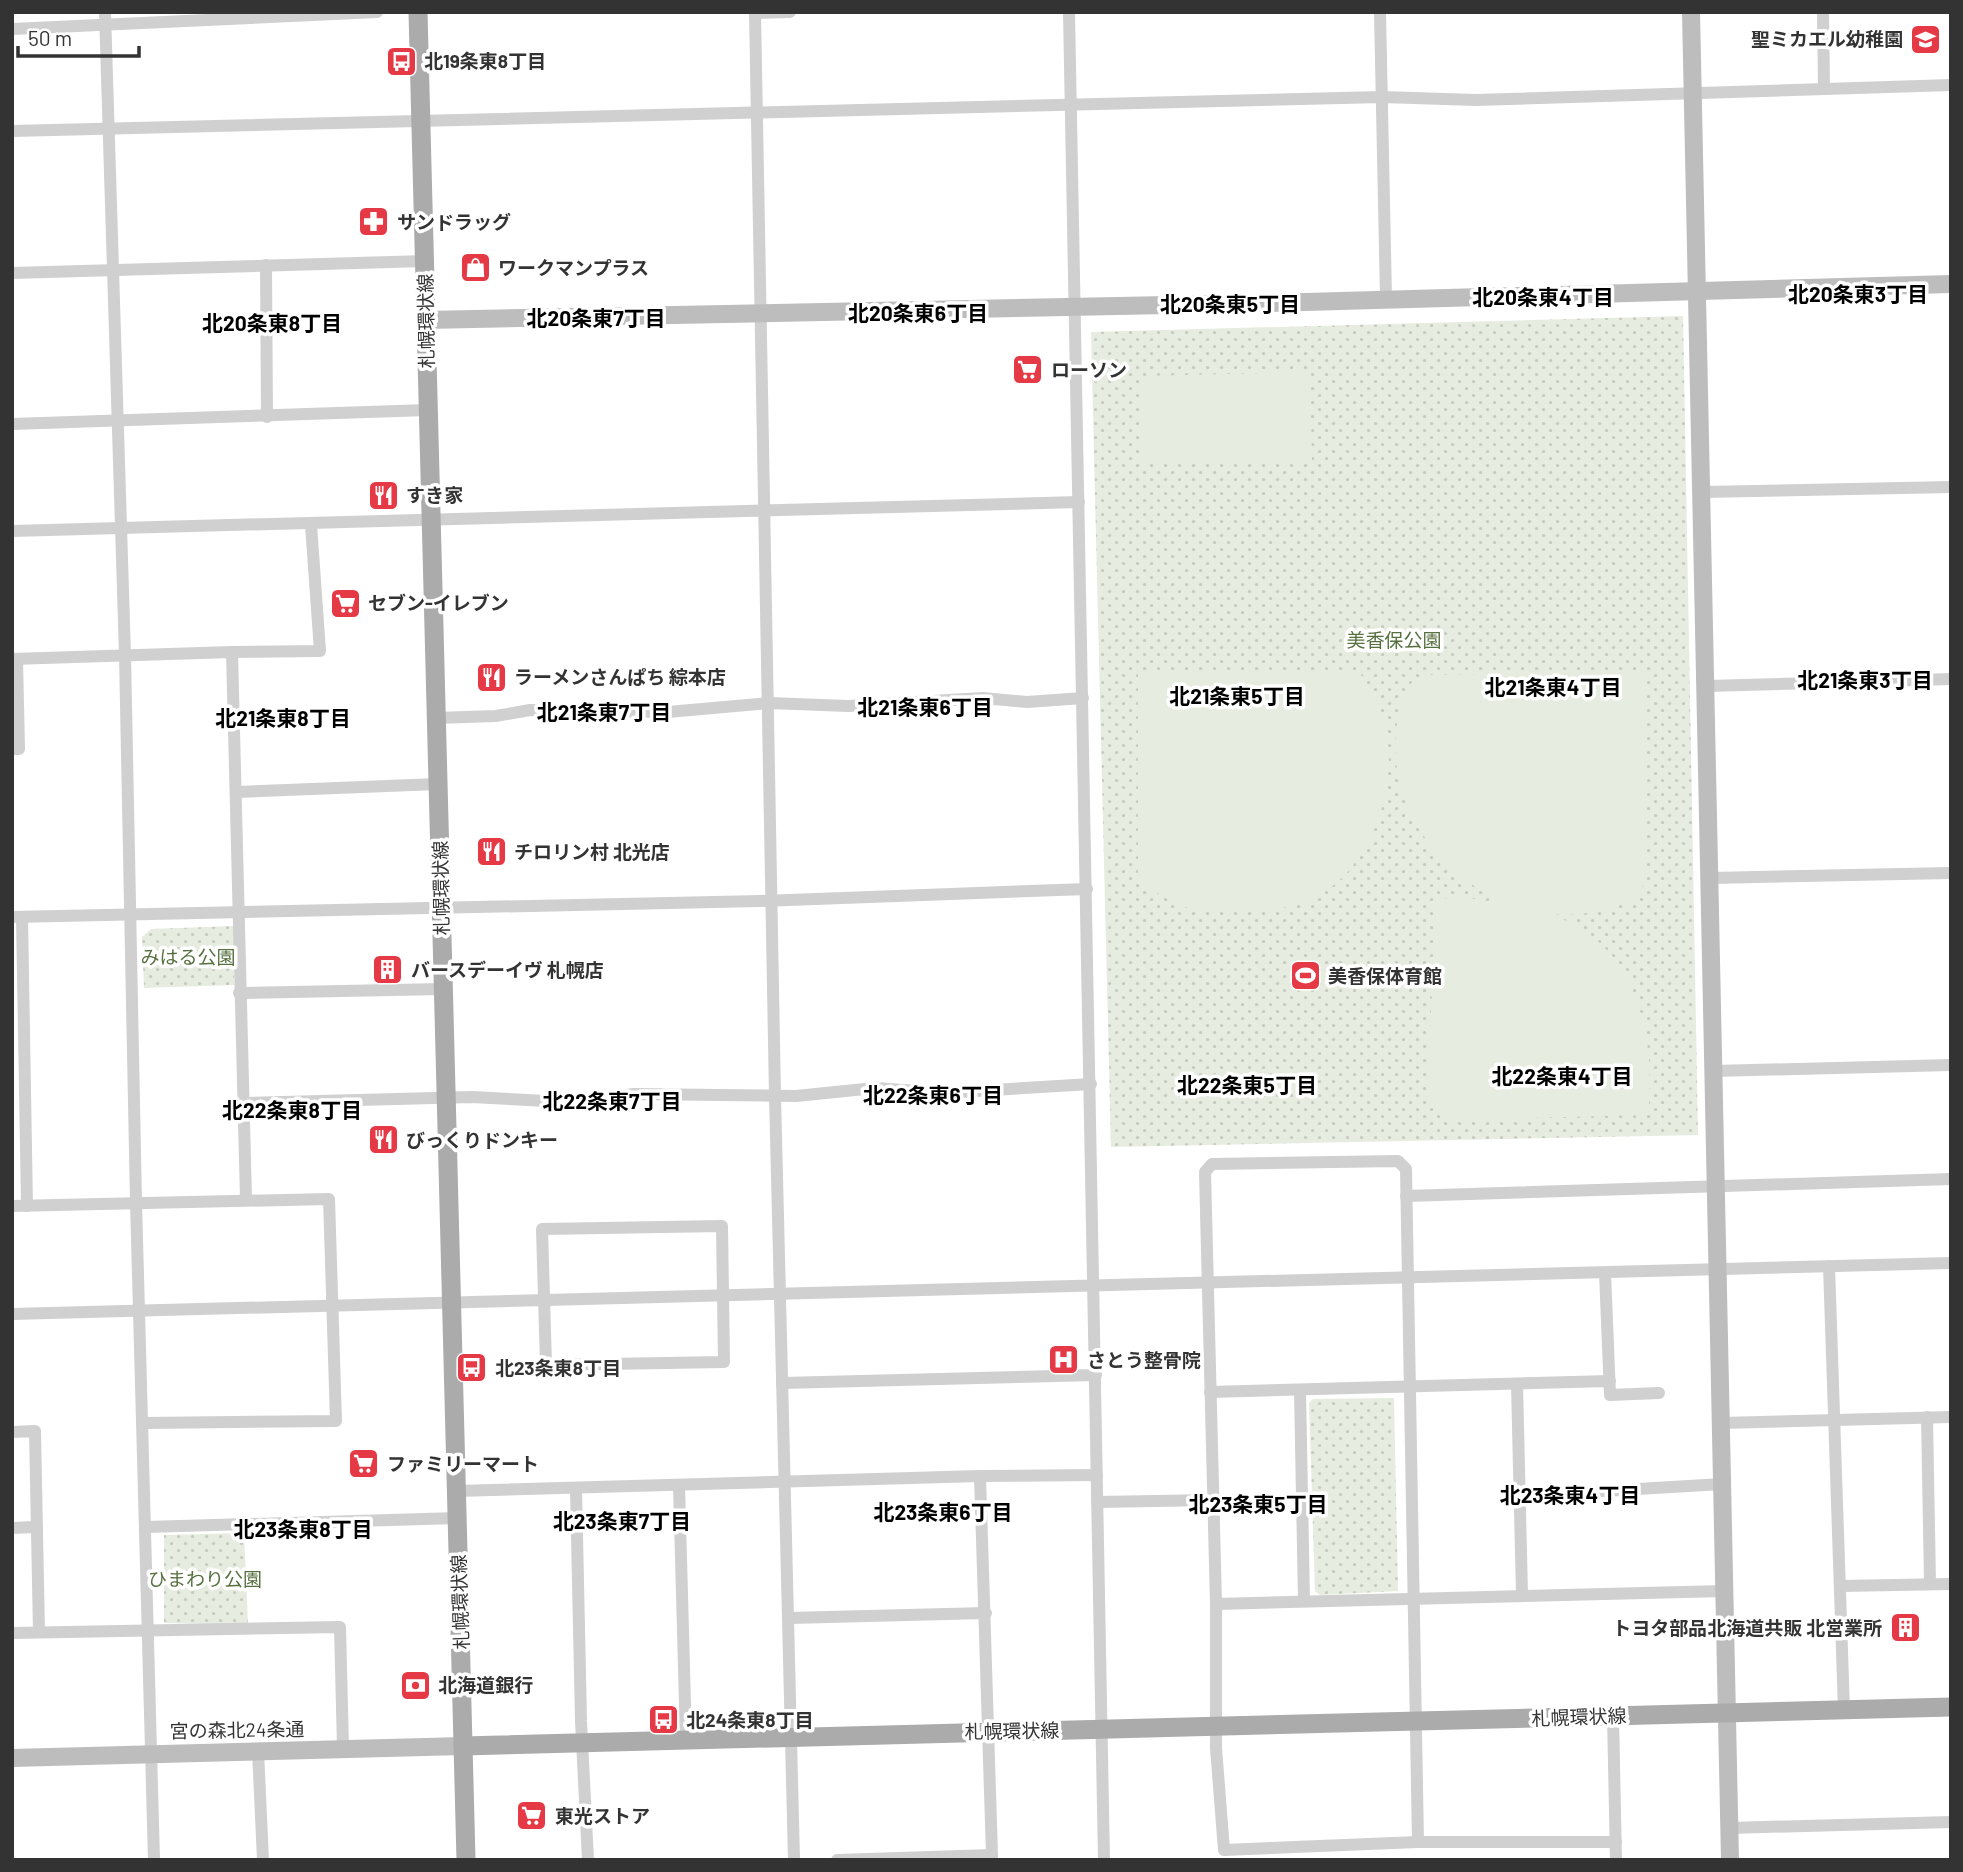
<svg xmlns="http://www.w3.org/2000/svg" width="1963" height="1872" font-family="Barlow,'Noto Sans JP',sans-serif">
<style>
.green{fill:url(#green-dots)}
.pitch{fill:#e6ecdf}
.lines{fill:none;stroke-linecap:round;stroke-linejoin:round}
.street{stroke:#d0d0d0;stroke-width:12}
.secondary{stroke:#bdbdbd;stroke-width:18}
.primary{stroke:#ababab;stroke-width:19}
.labels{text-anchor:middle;stroke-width:7;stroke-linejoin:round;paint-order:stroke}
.poi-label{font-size:19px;font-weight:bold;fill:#333;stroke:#fff;text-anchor:start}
.street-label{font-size:19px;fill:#333;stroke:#fff}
.park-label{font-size:19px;fill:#56703f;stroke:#fff}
.neighbourhood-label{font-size:21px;font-weight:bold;fill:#000;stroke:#fff}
</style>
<defs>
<pattern id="green-dots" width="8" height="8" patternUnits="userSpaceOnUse" patternTransform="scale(1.75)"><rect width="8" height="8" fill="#e6ecdf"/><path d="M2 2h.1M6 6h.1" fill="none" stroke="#c6cbc0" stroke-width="1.8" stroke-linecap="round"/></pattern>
</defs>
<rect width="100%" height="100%" fill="#fff"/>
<g class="green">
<polygon points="1683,316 1698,1135 1111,1147 1091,332"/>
<polygon points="234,926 234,985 144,988 142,937 151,929"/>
<polygon points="1394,1398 1398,1591 1320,1595 1315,1591 1309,1403 1313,1399"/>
<polygon points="244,1533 248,1625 164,1623 164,1535"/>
</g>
<g class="pitch">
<polygon points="1310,372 1312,460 1141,464 1139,376"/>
<path d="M 1138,672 L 1360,673 C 1369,688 1379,703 1384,720 C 1402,788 1369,884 1296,905 C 1279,910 1261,909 1244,909 C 1227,909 1201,913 1185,907 C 1169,901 1154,890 1138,882 Z"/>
<path d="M 1644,672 L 1646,879 C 1638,900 1626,903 1606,909 C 1497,941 1379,835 1397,724 C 1401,703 1402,686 1422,675 Z"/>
<path d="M 1463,897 C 1495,903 1532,906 1562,919 C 1639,950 1656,1042 1648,1115 L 1446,1120 L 1427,1100 L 1436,899 Z"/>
</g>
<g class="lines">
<g class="street">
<polyline points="105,12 125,655 136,1202 154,1860"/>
<polyline points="755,12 775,1096 794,1860"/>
<polyline points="1069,12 1104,1860"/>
<polyline points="1380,12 1386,298"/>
<polyline points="1823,12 1824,88"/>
<polyline points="755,13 790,12"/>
<polyline points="12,29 377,12"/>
<polyline points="12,131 1382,97 1476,100 1951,85"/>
<polyline points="266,265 267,417"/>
<polyline points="12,273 425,261"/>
<polyline points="12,424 428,410"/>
<polyline points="1703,492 1951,487"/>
<polyline points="12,531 1079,502"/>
<polyline points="232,652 320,651 311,525"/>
<polyline points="12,659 232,652 246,1199"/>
<polyline points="1707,686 1951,679"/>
<polyline points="436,718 496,716 530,710 668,712 769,703 848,706 983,698 1027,702 1083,698"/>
<polyline points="12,749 19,749 17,659"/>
<polyline points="237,792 438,784"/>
<polyline points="1711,878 1951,873"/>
<polyline points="12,917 760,901 1087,889"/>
<polyline points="22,917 27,1206"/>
<polyline points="239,993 443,989"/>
<polyline points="1714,1071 1951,1065"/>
<polyline points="244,1103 472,1097 566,1102 634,1094 796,1096 875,1088 944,1093 1091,1084"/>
<polyline points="1406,1196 1951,1179"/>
<polyline points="12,1206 329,1199 336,1421 144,1423"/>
<polygon points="722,1226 724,1362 546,1365 542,1229"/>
<polyline points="1829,1266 1844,1710"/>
<polyline points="1605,1273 1610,1395 1659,1393"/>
<polyline points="12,1314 1951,1263"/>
<polyline points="782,1383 1096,1375"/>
<polyline points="1517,1384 1522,1595"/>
<polyline points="1300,1390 1304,1601"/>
<polyline points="1210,1392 1610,1381"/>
<polyline points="1927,1417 1930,1584"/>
<polyline points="1721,1423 1951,1417"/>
<polyline points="12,1432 35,1431 39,1632"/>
<polyline points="980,1476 992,1855"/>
<polyline points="679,1485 686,1740"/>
<polyline points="576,1489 581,1721 588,1860"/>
<polyline points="457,1491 980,1476 1097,1475"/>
<polyline points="1519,1496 1722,1484"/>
<polyline points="1097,1502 1213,1500"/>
<polyline points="146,1527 458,1518"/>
<polyline points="12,1528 35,1527"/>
<polyline points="1840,1586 1951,1584"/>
<polyline points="1216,1604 1724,1591"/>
<polyline points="789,1618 986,1613"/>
<polyline points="12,1633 340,1627 343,1748"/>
<polyline points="1613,1716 1616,1860"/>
<polyline points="258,1751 263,1860"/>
<polyline points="1729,1828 1951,1822"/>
<polyline points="1418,1842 1406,1169 1398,1161 1212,1164 1205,1172 1216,1604 1216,1748 1224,1850 1418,1842 1616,1842"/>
<polyline points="837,1860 992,1855 992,1860"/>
</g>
<g class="secondary">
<polyline points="1691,12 1730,1860"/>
<polyline points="426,320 1270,303 1951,284"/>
<polyline points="12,1758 463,1746"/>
</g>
<g class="primary">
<polyline points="418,12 466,1860"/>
<polyline points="463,1746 1951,1707"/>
</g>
</g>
<defs>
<symbol id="school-square" viewBox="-11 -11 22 22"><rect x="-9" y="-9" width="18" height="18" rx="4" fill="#e63946" stroke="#fff"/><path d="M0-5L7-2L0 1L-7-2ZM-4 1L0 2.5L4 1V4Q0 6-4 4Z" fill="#fff"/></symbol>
<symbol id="bus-square" viewBox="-11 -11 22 22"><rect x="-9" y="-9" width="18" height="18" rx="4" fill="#e63946" stroke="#fff"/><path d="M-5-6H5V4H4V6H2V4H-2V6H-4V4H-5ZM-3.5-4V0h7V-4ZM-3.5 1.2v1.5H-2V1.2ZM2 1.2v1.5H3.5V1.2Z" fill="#fff"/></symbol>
<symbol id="pharmacy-square" viewBox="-11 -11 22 22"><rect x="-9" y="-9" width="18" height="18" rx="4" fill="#e63946" stroke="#fff"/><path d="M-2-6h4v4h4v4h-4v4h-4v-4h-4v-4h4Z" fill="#fff"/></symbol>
<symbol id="shop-square" viewBox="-11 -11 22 22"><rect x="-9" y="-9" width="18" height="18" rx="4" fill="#e63946" stroke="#fff"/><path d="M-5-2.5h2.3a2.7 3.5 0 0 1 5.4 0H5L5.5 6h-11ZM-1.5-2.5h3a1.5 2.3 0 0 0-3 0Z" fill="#fff"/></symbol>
<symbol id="supermarket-square" viewBox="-11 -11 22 22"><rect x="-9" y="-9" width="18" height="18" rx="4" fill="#e63946" stroke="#fff"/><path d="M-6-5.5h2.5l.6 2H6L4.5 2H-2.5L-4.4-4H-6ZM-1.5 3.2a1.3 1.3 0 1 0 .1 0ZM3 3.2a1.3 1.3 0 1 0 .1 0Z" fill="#fff"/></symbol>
<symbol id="restaurant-square" viewBox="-11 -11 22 22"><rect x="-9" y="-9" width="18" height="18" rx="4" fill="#e63946" stroke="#fff"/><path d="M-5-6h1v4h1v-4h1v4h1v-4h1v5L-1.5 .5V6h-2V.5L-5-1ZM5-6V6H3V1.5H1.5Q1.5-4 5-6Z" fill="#fff"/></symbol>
<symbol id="building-square" viewBox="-11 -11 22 22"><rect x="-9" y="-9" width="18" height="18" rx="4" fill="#e63946" stroke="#fff"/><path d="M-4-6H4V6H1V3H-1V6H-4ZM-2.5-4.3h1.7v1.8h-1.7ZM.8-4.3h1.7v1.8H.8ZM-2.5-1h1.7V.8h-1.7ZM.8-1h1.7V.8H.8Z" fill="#fff"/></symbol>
<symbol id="stadium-square" viewBox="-11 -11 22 22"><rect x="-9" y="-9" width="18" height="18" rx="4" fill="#e63946" stroke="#fff"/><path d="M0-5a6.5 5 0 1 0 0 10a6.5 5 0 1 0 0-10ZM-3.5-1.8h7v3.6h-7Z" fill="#fff"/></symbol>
<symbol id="hospital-square" viewBox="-11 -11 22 22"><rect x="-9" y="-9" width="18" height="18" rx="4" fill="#e63946" stroke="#fff"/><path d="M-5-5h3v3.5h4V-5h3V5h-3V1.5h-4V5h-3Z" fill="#fff"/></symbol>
<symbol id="bank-square" viewBox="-11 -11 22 22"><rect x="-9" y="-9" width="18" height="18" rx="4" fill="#e63946" stroke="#fff"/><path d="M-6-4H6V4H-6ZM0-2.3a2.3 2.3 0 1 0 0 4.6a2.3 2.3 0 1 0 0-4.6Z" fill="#fff"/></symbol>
</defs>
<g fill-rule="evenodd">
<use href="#school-square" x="1908" y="22" width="35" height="35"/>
<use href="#bus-square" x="384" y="44" width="35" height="35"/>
<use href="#pharmacy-square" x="356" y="204" width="35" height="35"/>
<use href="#shop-square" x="458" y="250" width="35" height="35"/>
<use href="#supermarket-square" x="1010" y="352" width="35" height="35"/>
<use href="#restaurant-square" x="366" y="478" width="35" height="35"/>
<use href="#supermarket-square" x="328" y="586" width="35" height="35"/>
<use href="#restaurant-square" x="474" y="660" width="35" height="35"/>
<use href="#restaurant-square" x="474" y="834" width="35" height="35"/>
<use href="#building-square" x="370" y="952" width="35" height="35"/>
<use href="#stadium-square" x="1288" y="958" width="35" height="35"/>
<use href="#restaurant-square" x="366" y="1122" width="35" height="35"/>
<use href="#hospital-square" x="1046" y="1342" width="35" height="35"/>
<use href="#bus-square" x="454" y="1350" width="35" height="35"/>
<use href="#supermarket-square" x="346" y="1446" width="35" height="35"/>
<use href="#building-square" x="1888" y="1610" width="35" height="35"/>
<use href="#bank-square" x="398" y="1668" width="35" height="35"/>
<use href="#bus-square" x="646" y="1702" width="35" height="35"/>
<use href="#supermarket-square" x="514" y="1798" width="35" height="35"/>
</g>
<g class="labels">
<g class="poi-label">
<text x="1903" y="46" text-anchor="end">聖ミカエル幼稚園</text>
<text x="424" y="68">北19条東8丁目</text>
<text x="397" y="229">サンドラッグ</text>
<text x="498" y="275">ワークマンプラス</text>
<text x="1051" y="377">ローソン</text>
<text x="406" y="502">すき家</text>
<text x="368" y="610">セブン-イレブン</text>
<text x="514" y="684">ラーメンさんぱち 綜本店</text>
<text x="514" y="859">チロリン村 北光店</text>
<text x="411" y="977">バースデーイヴ 札幌店</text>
<text x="1328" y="983">美香保体育館</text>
<text x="406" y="1147">びっくりドンキー</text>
<text x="1087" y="1367">さとう整骨院</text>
<text x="495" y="1375">北23条東8丁目</text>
<text x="387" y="1471">ファミリーマート</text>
<text x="1882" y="1635" text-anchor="end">トヨタ部品北海道共販 北営業所</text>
<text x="438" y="1692">北海道銀行</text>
<text x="686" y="1727">北24条東8丁目</text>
<text x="555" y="1823">東光ストア</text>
</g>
<g class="street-label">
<text transform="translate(426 321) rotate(-91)" y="7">札幌環状線</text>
<text transform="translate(441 888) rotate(-91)" y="7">札幌環状線</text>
<text transform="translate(460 1602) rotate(-92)" y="7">札幌環状線</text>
<text transform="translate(1579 1717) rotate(-2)" y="7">札幌環状線</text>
<text transform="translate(237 1730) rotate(-1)" y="7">宮の森北24条通</text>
<text transform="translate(1012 1731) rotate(-1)" y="7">札幌環状線</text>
</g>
<g class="park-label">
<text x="1394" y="647">美香保公園</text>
<text x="188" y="964">みはる公園</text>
<text x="205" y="1586">ひまわり公園</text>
</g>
<g class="neighbourhood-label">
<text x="1858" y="302">北20条東3丁目</text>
<text x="1543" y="305">北20条東4丁目</text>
<text x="1230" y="312">北20条東5丁目</text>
<text x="918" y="321">北20条東6丁目</text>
<text x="596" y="326">北20条東7丁目</text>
<text x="272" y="331">北20条東8丁目</text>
<text x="1865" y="688">北21条東3丁目</text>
<text x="1553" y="695">北21条東4丁目</text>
<text x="1237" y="704">北21条東5丁目</text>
<text x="925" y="715">北21条東6丁目</text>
<text x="604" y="720">北21条東7丁目</text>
<text x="283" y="726">北21条東8丁目</text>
<text x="1562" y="1084">北22条東4丁目</text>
<text x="1247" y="1093">北22条東5丁目</text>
<text x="933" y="1103">北22条東6丁目</text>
<text x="612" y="1109">北22条東7丁目</text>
<text x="292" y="1118">北22条東8丁目</text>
<text x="1570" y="1503">北23条東4丁目</text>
<text x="1258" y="1512">北23条東5丁目</text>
<text x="943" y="1520">北23条東6丁目</text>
<text x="622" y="1529">北23条東7丁目</text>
<text x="303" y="1537">北23条東8丁目</text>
</g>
</g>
<rect width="1963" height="1872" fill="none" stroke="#333333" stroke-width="28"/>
<path d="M18 46v10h121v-10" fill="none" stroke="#333333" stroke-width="3.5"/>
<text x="28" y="46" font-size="21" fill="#333333" stroke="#ffffff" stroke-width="5" paint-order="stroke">50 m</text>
</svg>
